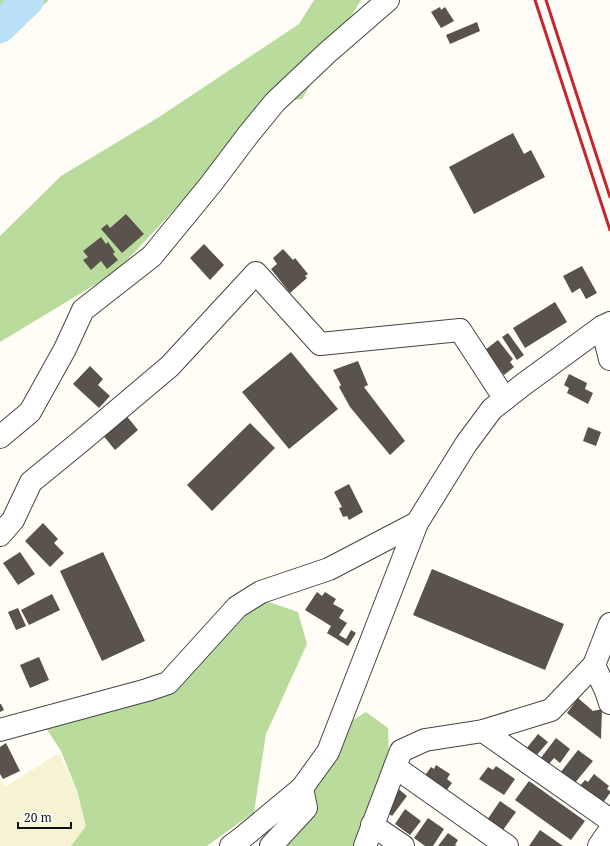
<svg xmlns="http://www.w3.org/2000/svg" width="610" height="846" font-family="'Noto Serif',serif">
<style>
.farmland{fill:#f6f3d4}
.forest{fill:#b9dc9c}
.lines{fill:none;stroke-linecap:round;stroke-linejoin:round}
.river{stroke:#b9e0f7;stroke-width:32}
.building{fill:#5a524d}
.minor-casing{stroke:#444;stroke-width:24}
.minor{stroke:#fff;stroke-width:22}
.rail{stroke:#c4262e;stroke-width:3}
</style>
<rect width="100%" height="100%" fill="#fffdf5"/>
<polygon class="farmland" points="59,753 76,789 86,826 71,846 0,846 0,779 5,787"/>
<g class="forest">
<polygon points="0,0 49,0 0,44"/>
<polygon points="314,0 361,0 302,99 275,102 116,272 0,342 0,236 61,176 159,117 299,24"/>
<polygon points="263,600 298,612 307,644 266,734 254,812 207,846 71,846 86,826 77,791 61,751 46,728 64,720 96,715 136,693 172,679 234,611"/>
<polygon points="366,712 388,728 389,764 356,846 279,846 328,752 345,725"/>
</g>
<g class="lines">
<polyline class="river" points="0,27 28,0"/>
</g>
<g class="building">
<polygon points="440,7 441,10 445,7 454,21 441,28 431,12"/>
<polygon points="477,22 480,31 450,44 446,35"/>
<polygon points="513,133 524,154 531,150 545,177 474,214 449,167"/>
<polygon points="126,214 144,234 122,253 101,229 107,224 110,228"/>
<polygon points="101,237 106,244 108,242 115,252 113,254 118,260 107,269 101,261 91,270 83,260 88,257 83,251"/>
<polygon points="204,244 224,265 210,280 190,258"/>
<polygon points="283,249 293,260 295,258 308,274 305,276 307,278 290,293 271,269 277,264 273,258"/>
<polygon points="582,266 597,293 586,299 580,288 572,293 563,276"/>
<polygon points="555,302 567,322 525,348 513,328"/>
<polygon points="508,333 524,355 517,360 502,337"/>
<polygon points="498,340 513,359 510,362 514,367 504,375 485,350"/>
<polygon points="291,352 338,409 289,449 242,392"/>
<polygon points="358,361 368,385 364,387 405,441 390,455 350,407 339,387 341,385 333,370"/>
<polygon points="90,366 103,379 98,385 110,396 99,408 73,384"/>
<polygon points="569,374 587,383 585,389 593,393 588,404 567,393 569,388 564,385"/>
<polygon points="125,414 138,430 115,450 102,434"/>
<polygon points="250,423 275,448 212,511 187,485"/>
<polygon points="588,427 601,432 596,446 583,441"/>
<polygon points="349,484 363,512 349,520 347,516 343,517 339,508 342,507 334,492"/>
<polygon points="43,523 58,539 54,543 64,553 50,567 25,541"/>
<polygon points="20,552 35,574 18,585 3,563"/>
<polygon points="103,552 145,641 102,661 60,571"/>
<polygon points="432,569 564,624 545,670 413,615"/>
<polygon points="317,592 322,596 325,592 336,599 333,604 344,610 339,618 347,623 339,635 346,639 351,630 356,633 348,646 327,633 331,626 305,610"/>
<polygon points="52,594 60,610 29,625 21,610"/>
<polygon points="18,608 26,626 16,630 8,612"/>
<polygon points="39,657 49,680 30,688 20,665"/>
<polygon points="578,698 593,711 602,709 601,739 567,713"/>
<polygon points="0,704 1,704 4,710 0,712"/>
<polygon points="538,734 548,742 536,756 526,749"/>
<polygon points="556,738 570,749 560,763 554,758 548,765 540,759"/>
<polygon points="6,743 20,771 3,779 0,774 0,747"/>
<polygon points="578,750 593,761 574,784 560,773"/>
<polygon points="436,765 450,774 447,779 452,783 446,791 424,777 431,767 434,769"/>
<polygon points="496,766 515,779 504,795 479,779 488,767 493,770"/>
<polygon points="594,774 609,786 607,789 610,791 610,793 602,804 579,787 585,780 588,782"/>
<polygon points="529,781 585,821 571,840 515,800"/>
<polygon points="395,786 407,796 392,816 384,810"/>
<polygon points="500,801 516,812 503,830 487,820"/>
<polygon points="405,809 421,821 410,835 395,824"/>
<polygon points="428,818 444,829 433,846 425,846 414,838"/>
<polygon points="540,830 563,846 529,846"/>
<polygon points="448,833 458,840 455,845 457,846 438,846"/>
</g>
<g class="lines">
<defs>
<g id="minor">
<polyline points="602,327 610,359"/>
<polyline points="0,437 30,412 65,349 83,310 152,256 211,184 248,135 275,102 328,52 388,0"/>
<polyline points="0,535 13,520 31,482 80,442 170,366 256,273 320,344 460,330 505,399"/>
<polyline points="594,665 606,691 610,703"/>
<polyline points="0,730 147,690 168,683 237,607 261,592 329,569 417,523"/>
<polyline points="483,731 610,820"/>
<polyline points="395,767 507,846"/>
<polyline points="372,825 403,846"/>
<polyline points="231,846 243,837 302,788 328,752 417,523 466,444 492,409 524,384 602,327 610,323"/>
<polyline points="271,846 306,808 302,788"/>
<polyline points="365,846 401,751 425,740 483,731 551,710 594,665 610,624"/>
<polyline points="599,846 610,830"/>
</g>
</defs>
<use href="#minor" class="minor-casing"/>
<use href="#minor" class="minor"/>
<g class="rail">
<polyline points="535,0 610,230"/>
<polyline points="546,0 610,197"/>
</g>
</g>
<path d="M18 822v6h53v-6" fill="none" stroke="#111111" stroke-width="2"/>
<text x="24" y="822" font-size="12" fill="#111111" stroke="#ffffff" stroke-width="3" paint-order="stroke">20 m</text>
</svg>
